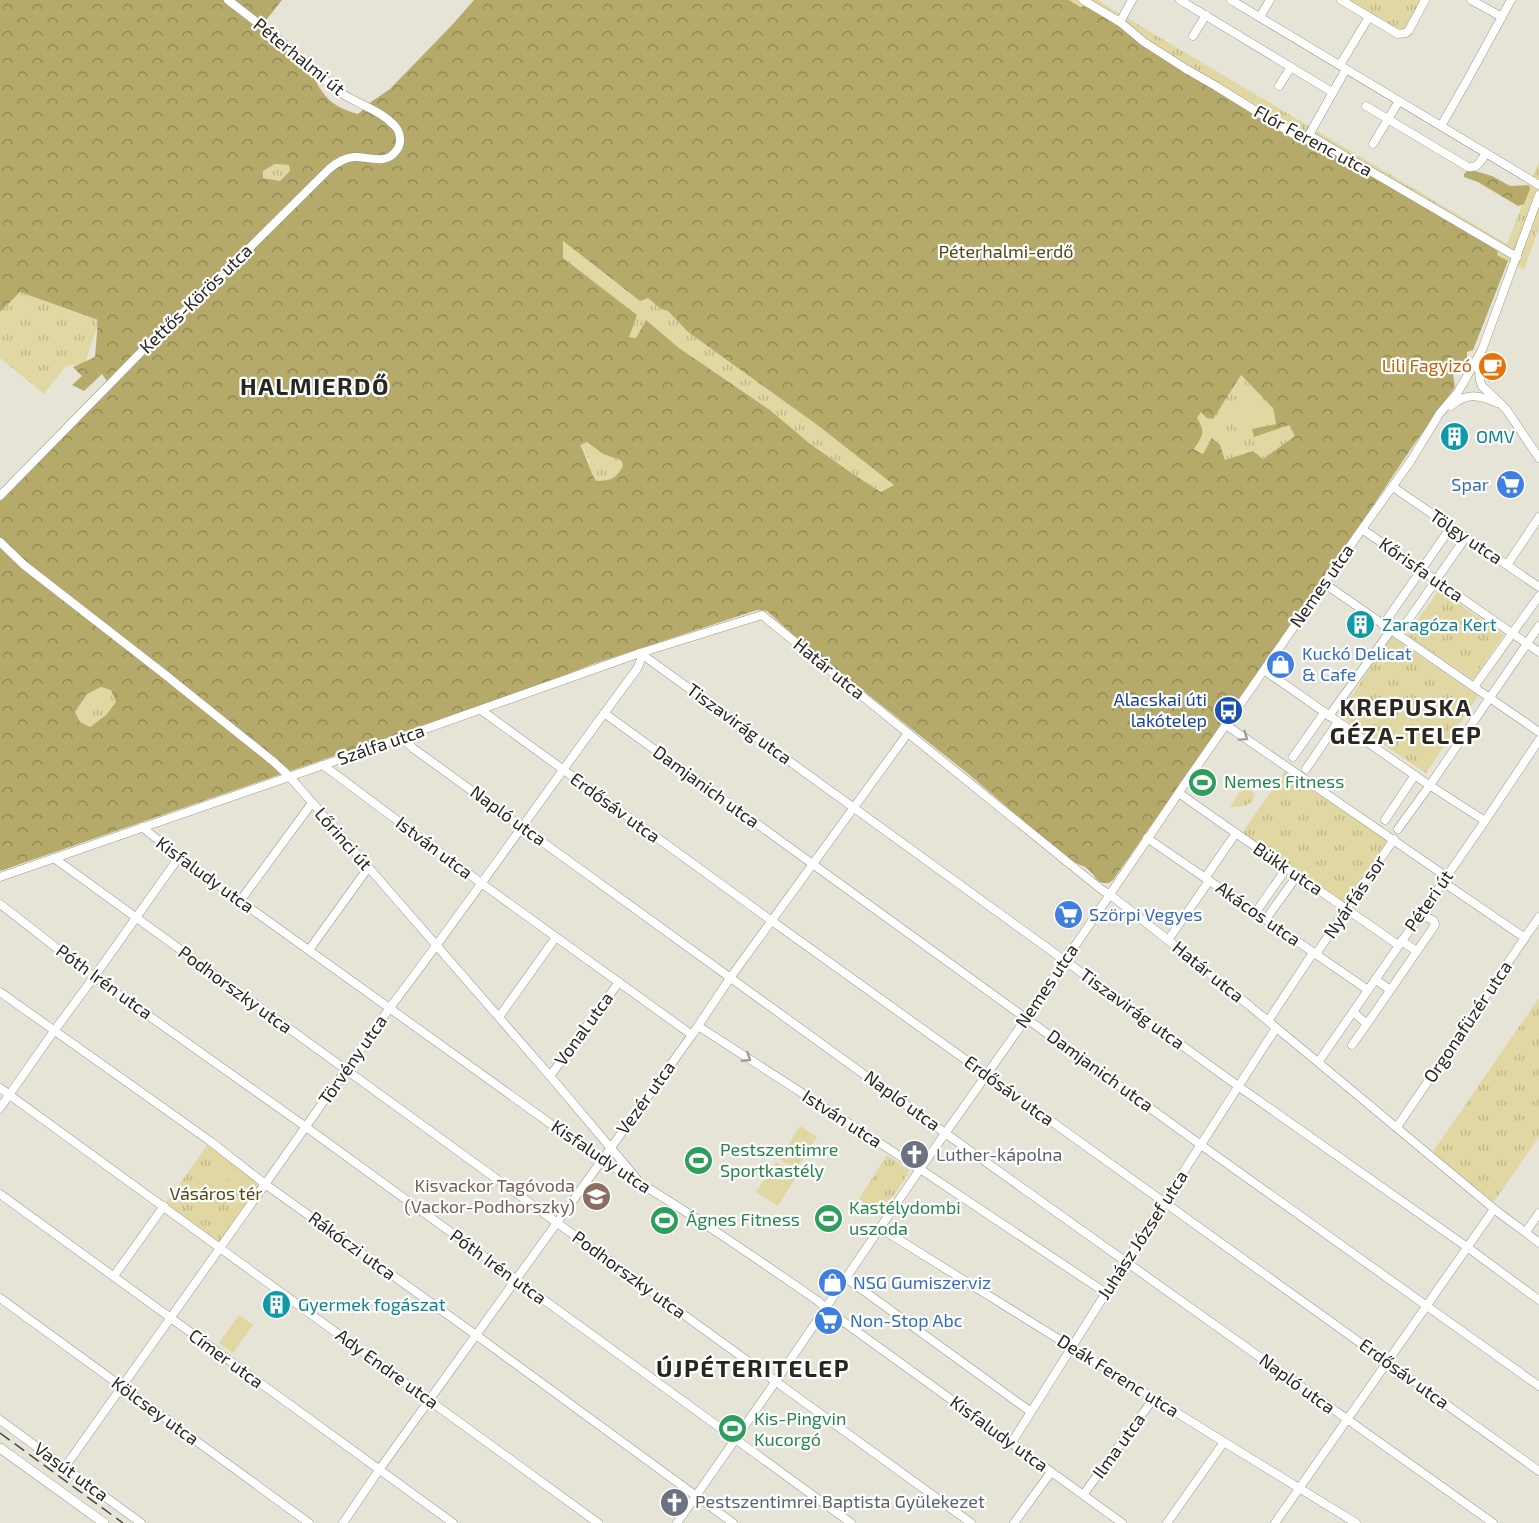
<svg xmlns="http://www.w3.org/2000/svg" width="1539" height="1523" font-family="'Exo 2',sans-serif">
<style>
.grass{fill:url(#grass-tufts)}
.forest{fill:url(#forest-crowns);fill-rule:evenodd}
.pitch{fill:#e0d7a2}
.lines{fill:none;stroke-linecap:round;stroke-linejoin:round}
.minor-casing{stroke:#9a988b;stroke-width:9}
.major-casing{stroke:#9a988b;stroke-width:10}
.minor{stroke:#fff;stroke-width:8}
.major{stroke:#fff;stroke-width:9}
.rail{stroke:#46453f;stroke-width:1.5;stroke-dasharray:12 6;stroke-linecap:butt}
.oneway{stroke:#9e9d9b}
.labels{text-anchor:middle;stroke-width:4.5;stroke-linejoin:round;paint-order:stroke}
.street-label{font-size:18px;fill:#272621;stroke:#fff}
.park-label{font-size:18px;fill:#514816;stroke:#fff}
.food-label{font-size:18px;fill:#c56008;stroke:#fff;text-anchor:end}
.culture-label{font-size:18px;fill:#0d838f;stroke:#fff;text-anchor:start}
.shop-label{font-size:18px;fill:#366cbe;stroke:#fff;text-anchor:start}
.transit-label{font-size:18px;fill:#164399;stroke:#fff;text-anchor:end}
.leisure-label{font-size:18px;fill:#27864d;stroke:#fff;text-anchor:start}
.worship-label{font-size:18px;fill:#5b616d;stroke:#fff;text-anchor:start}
.education-label{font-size:18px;fill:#785e54;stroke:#fff;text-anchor:end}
.district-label{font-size:24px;font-weight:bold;letter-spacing:1.5px;fill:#272621;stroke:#fff}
</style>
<defs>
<pattern id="grass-tufts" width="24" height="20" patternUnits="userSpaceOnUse" patternTransform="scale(1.5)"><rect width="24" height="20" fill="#e0d7a2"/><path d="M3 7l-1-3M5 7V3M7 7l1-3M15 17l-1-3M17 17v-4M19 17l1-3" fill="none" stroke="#c0b88b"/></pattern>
<pattern id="forest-crowns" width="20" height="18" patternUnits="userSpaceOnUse" patternTransform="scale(1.5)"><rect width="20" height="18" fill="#b5aa69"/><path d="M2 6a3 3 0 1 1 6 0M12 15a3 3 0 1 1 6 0" fill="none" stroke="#938a56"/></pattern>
</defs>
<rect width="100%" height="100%" fill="#e6e4d7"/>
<g class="grass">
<polygon points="1069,0 1097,0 1507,244 1539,161 1539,227 1524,270 1497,255 1498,251 1316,150 1310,149 1304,142 1087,6 1080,7"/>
<polygon points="1346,0 1422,0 1407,28 1400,32"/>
<polygon points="275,164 290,165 290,171 280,181 263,178 262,171"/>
<polygon points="563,241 599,270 640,301 648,298 661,309 668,311 688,332 820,427 895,484 882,492 850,472 809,443 770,410 679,348 646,321 636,338 628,337 636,315 563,258"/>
<polygon points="20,292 99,321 85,363 66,366 44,394 0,358 0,312"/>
<path d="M 1240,375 L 1273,407 L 1276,424 L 1252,429 L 1289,425 L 1295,436 L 1263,459 L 1252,451 L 1225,461 L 1220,445 L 1203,454 L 1194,448 C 1203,435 1206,433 1197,418 L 1201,412 L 1213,419 Z"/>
<path d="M 587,442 L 603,454 L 621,460 L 623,466 C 615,480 611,480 596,481 L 591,473 L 588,458 L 580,445 Z"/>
<polygon points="1439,590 1504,635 1473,680 1407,635"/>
<polygon points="1391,636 1478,696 1426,773 1339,715"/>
<polygon points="101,687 111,690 117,702 106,715 90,727 80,722 75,712 87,694"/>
<polygon points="1285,772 1390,842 1346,905 1244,835 1244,830"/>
<path d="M 1248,788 L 1254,793 C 1256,806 1240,807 1230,807 L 1240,791 Z"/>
<polygon points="1539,998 1539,1137 1493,1203 1432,1153"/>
<polygon points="210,1141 265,1184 220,1248 164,1206"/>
<polygon points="887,1155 910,1171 881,1214 859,1199"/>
</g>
<g class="forest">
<path d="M 0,0 L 282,0 L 263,24 L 314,63 L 310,69 C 322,95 329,106 358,114 L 371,102 L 390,89 L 453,24 L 474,0 L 1069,0 L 1080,7 L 1087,6 L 1304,142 L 1310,149 L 1316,150 L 1321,146 L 1498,251 L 1497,255 L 1508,261 L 1473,350 L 1467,352 L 1467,360 L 1452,366 L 1455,387 L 1410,450 L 1359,527 L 1113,880 L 1109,883 C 1095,883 1098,879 1090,871 C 1086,866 1078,864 1072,862 L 966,772 L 798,639 L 767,611 L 757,610 L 593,664 L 534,687 L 0,871 L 0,498 L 112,388 L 102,374 L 84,391 L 72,385 L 82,376 L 73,367 L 95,357 L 98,320 L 20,292 L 0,312 ZM 275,164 L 289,165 L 290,171 L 280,181 L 263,178 L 263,171 ZM 563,241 L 640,301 L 648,298 L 661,309 L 668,311 L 688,332 L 820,427 L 894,485 L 881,492 L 850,472 L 809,443 L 770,410 L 679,348 L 646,320 L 636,338 L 629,337 L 637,315 L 563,258 ZM 1241,375 L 1273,408 L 1276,424 L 1252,429 L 1254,437 L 1289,425 L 1295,436 L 1263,459 L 1253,451 L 1225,460 L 1220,445 L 1212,438 L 1203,454 L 1194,449 C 1203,435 1206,433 1197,418 L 1201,412 L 1207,418 L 1213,419 ZM 587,442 L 603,454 L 621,460 L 623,466 C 615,480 611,480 596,481 C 589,470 587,457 580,445 ZM 101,687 L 111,690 L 116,702 L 106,715 L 90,727 L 80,722 L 75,712 L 87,694 Z"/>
<polygon points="1471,170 1492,176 1510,186 1529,185 1530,189 1524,204 1518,206 1478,182 1464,177 1464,174 1467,171"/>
</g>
<g class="pitch">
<polygon points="1261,400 1270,420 1238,433 1229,413"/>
<polygon points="1431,607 1446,618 1427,646 1412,635"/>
<polygon points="800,1126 817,1137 796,1170 779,1159"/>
<polygon points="219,1161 233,1171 212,1200 198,1189"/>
<polygon points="776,1162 797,1176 778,1206 756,1192"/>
<polygon points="239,1315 253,1325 233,1353 219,1343"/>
</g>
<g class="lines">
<defs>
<g id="minor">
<polyline points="1083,0 1120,22 1144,42 1186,69 1214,85 1293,134 1300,137 1309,135 1517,257"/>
<polyline points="1180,0 1332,92"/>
<polyline points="1231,0 1539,185"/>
<polyline points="1341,0 1398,34 1406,33 1409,30 1425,0"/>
<polyline points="1471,0 1502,17"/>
<polyline points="1260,17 1270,0"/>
<polyline points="1120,22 1132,0"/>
<polyline points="1193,36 1206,15"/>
<polyline points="1340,65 1369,17"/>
<polyline points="1279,86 1291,67"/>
<path d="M 1366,106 L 1468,167 C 1478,169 1481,160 1486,153"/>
<polyline points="1441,126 1469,77 1511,0"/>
<polyline points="1309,135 1346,69"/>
<polyline points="1373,144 1399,101"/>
<polyline points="1478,360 1480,380 1482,386 1506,409 1539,458"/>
<path d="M 1451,406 C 1466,392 1480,395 1497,403"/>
<polyline points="1393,487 1539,587"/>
<path d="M 0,496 L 147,346 L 203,294 L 329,169 C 336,163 344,158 354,157 C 368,156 385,166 396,151 C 402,144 401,133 395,126 C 380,110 358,104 341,93 C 326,83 316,71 303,60 C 279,39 253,19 228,0"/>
<polyline points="1362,529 1539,652"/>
<polyline points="0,542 24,565 163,673 274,762 289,776 550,1076 637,1179"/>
<polyline points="1507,565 1539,517"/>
<polyline points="1325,584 1539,732"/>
<polyline points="1383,625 1451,527"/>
<polyline points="1398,635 1466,537"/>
<polyline points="640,653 1238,1086 1467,1247 1539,1300"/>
<polyline points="1264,670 1423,781 1485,821"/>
<polyline points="1474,687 1539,596"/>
<polyline points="481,710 772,921 1539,1471"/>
<polyline points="604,713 1201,1145 1539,1386"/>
<polyline points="1329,716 1391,630"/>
<polyline points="1226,725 1447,877"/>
<polyline points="402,738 414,749 945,1133 1493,1523"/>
<polyline points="1293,757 1324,713"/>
<polyline points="323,765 481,883 692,1035"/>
<polyline points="1306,769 1338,722"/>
<path d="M 1179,793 C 1251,845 1326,894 1398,945"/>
<polyline points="1385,820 1415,775"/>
<path d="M 142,827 L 179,857 L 601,1160 C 676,1203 747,1252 818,1301 L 830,1312 L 1122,1523"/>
<polyline points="1398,829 1430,785 1539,626"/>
<polyline points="1147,838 1368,990"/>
<polyline points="54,858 971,1523"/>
<path d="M 0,877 L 335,761 L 640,653 L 762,615 L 1102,890 L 1109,894 C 1240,995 1365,1102 1492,1207 C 1507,1220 1524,1230 1539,1243"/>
<polyline points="1205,878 1236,833"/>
<polyline points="1443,882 1525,938"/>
<polyline points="240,901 312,803"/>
<polyline points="0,904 94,977 306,1127 851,1523"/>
<polyline points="1256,912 1286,869"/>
<polyline points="1266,919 1297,876"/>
<polyline points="1168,940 1209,881"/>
<polyline points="1401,941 1417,951"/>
<polyline points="309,950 368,868"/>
<polyline points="1316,954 1394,839"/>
<polyline points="1375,979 1390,990"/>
<polyline points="0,992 210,1141 265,1184 476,1335 733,1523"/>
<polyline points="499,1017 556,937"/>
<polyline points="1268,1021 1313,953"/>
<polyline points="1367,1024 1435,925 1434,921 1421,914"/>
<polyline points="698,1026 920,1169 1106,1293"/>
<polyline points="1352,1045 1367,1024 1353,1012"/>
<polyline points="1319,1061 1485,821 1539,740"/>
<polyline points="550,1076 619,982"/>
<polyline points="0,1088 598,1523"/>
<polyline points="0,1108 54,1031 94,977 179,857"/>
<polyline points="1397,1127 1539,917"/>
<polyline points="0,1194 453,1523"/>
<polyline points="880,1228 1224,1442 1356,1523"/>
<polyline points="1526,1232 1539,1213"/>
<polyline points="114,1276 164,1206"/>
<polyline points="846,1278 1031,1412"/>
<polyline points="0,1298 309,1523"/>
<polyline points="0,1420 141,1523"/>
<polyline points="1012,1442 1126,1261 1276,1028"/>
<path d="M 65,1467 L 389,1009 C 474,897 553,781 637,669 L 643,655"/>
<polyline points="1083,1495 1154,1398"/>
<polyline points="343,1523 379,1470 692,1035 730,978 908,733"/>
<polyline points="677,1523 776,1381 920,1169 1016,1033 1184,785 1362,529 1410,462 1440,413 1458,392 1482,350 1539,195"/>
<polyline points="1014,1523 1051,1472"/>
<polyline points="1167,1523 1224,1442"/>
<polyline points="1275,1523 1494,1209"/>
</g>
<polyline id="major" points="0,1448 104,1523"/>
</defs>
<use href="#minor" class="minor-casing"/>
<use href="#major" class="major-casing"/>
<use href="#minor" class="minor"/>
<use href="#major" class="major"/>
<polyline class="rail" points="0,1433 123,1523"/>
</g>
<defs><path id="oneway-chevron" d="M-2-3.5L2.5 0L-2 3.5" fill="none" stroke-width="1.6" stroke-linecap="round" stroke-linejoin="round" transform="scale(1.5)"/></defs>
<g class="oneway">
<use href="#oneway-chevron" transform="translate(1244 737) rotate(35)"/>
<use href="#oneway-chevron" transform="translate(747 1058) rotate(33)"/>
</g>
<defs>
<symbol id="cafe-disc" viewBox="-11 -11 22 22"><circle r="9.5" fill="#e8710a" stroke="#fff"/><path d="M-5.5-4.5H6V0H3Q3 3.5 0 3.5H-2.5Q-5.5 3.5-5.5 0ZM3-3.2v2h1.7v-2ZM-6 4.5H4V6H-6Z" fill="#fff"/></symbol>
<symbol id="building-disc" viewBox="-11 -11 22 22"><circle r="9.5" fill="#0f9aa8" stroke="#fff"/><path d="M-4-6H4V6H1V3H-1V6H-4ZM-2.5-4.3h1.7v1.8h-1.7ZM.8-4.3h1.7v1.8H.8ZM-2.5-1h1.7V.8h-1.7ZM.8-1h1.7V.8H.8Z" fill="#fff"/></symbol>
<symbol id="supermarket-disc" viewBox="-11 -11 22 22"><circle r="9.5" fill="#3f7fe0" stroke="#fff"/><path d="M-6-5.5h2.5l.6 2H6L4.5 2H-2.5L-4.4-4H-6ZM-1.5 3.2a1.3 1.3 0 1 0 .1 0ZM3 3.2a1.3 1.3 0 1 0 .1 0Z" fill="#fff"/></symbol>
<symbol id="shop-disc" viewBox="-11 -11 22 22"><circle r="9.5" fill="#3f7fe0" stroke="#fff"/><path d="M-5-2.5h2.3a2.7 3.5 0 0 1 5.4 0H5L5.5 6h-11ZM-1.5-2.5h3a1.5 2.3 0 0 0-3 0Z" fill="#fff"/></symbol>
<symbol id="bus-disc" viewBox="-11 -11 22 22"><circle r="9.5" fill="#1a4fb4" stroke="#fff"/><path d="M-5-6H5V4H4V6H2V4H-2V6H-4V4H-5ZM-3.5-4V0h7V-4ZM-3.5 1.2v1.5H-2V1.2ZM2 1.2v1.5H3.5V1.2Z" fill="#fff"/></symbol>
<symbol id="stadium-disc" viewBox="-11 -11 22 22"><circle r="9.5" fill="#2e9e5b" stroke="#fff"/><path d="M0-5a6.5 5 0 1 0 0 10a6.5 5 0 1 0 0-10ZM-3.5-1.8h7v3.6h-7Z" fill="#fff"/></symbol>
<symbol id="church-disc" viewBox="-11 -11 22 22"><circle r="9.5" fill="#6b7280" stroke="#fff"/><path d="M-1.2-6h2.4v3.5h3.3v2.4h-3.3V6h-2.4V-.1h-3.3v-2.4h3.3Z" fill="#fff"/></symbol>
<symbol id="school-disc" viewBox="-11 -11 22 22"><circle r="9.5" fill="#8d6e63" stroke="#fff"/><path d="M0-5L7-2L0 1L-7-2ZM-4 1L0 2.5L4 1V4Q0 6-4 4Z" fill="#fff"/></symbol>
</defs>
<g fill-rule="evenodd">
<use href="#cafe-disc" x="1476" y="350" width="33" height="33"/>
<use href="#building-disc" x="1438" y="420" width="33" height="33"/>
<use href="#supermarket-disc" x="1494" y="468" width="33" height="33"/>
<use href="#building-disc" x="1344" y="608" width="33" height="33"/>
<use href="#shop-disc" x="1264" y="648" width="33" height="33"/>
<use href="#bus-disc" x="1212" y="694" width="33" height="33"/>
<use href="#stadium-disc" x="1186" y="766" width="33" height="33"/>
<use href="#supermarket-disc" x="1052" y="898" width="33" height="33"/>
<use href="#church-disc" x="898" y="1138" width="33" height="33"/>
<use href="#stadium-disc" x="682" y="1144" width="33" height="33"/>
<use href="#school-disc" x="580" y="1180" width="33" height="33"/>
<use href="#stadium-disc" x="812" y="1202" width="33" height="33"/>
<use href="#stadium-disc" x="648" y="1204" width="33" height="33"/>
<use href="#shop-disc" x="816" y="1266" width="33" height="33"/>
<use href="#building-disc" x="260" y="1288" width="33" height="33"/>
<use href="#supermarket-disc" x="812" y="1304" width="33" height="33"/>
<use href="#stadium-disc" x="716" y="1412" width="33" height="33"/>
<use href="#church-disc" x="658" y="1486" width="33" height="33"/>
</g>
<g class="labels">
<g class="street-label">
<text transform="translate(299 57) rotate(39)" y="6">Péterhalmi út</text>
<text transform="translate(1313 141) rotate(28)" y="6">Flór Ferenc utca</text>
<text transform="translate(196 299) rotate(-44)" y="6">Kettős-Körös utca</text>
<text transform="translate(1466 537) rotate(34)" y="6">Tölgy utca</text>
<text transform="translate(1421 570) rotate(35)" y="6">Kőrisfa utca</text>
<text transform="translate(1322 586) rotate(-55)" y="6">Nemes utca</text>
<text transform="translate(829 669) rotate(39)" y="6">Határ utca</text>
<text transform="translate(739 724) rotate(36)" y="6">Tiszavirág utca</text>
<text transform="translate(381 745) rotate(-19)" y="6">Szálfa utca</text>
<text transform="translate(706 787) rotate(36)" y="6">Damjanich utca</text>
<text transform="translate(615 808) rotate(36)" y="6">Erdősáv utca</text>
<text transform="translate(508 816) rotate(36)" y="6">Napló utca</text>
<text transform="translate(343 839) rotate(49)" y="6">Lőrinci út</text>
<text transform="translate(434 848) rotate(37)" y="6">István utca</text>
<text transform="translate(1288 869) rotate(34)" y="6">Bükk utca</text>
<text transform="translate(205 875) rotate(36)" y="6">Kisfaludy utca</text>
<text transform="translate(1355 897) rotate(-56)" y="6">Nyárfás sor</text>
<text transform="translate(1429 901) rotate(-55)" y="6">Péteri út</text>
<text transform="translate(1258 914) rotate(35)" y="6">Akácos utca</text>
<text transform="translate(1208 972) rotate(39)" y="6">Határ utca</text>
<text transform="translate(104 982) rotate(36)" y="6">Póth Irén utca</text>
<text transform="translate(1047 986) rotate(-56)" y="6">Nemes utca</text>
<text transform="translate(235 990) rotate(36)" y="6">Podhorszky utca</text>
<text transform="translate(1132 1009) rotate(36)" y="6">Tiszavirág utca</text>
<text transform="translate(1468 1022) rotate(-56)" y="6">Orgonafüzér utca</text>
<text transform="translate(584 1029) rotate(-54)" y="6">Vonal utca</text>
<text transform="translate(353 1060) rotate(-55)" y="6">Törvény utca</text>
<text transform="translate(1100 1071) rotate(36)" y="6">Damjanich utca</text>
<text transform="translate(1009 1091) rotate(36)" y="6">Erdősáv utca</text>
<text transform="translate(646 1098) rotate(-54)" y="6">Vezér utca</text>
<text transform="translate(902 1101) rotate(36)" y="6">Napló utca</text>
<text transform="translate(842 1119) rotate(33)" y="6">István utca</text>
<text transform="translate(601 1157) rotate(34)" y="6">Kisfaludy utca</text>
<text transform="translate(1143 1235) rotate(-57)" y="6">Juhász József utca</text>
<text transform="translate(352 1246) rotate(36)" y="6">Rákóczi utca</text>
<text transform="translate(498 1267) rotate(36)" y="6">Póth Irén utca</text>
<text transform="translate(629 1275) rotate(36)" y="6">Podhorszky utca</text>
<text transform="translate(226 1359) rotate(36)" y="6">Címer utca</text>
<text transform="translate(387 1369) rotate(36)" y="6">Ady Endre utca</text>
<text transform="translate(1404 1374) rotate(36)" y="6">Erdősáv utca</text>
<text transform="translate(1118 1376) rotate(32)" y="6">Deák Ferenc utca</text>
<text transform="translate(1297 1384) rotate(36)" y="6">Napló utca</text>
<text transform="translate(155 1411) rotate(36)" y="6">Kölcsey utca</text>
<text transform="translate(999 1434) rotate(36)" y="6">Kisfaludy utca</text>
<text transform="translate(1119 1446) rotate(-54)" y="6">Ilma utca</text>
<text transform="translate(71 1472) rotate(36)" y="6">Vasút utca</text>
</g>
<g class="park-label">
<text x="1006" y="258">Péterhalmi-erdő</text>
<text x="216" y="1200">Vásáros tér</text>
</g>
<g class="food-label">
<text x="1472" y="372">Lili Fagyizó</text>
</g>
<g class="culture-label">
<text x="1476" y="443">OMV</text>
<text x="1382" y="631">Zaragóza Kert</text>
<text x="298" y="1311">Gyermek fogászat</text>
</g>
<g class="shop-label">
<text x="1489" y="491" text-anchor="end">Spar</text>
<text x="1302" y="660">Kuckó Delicat<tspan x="1302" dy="21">&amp; Cafe</tspan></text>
<text x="1089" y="921">Szörpi Vegyes</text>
<text x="853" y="1289">NSG Gumiszerviz</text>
<text x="850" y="1327">Non-Stop Abc</text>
</g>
<g class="transit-label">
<text x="1207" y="706">Alacskai úti<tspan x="1207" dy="21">lakótelep</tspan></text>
</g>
<g class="leisure-label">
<text x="1224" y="788">Nemes Fitness</text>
<text x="720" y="1156">Pestszentimre<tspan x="720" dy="21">Sportkastély</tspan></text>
<text x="849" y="1214">Kastélydombi<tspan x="849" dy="21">uszoda</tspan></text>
<text x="686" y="1226">Ágnes Fitness</text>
<text x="754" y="1425">Kis-Pingvin<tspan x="754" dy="21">Kucorgó</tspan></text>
</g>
<g class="worship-label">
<text x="936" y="1161">Luther-kápolna</text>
<text x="695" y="1508">Pestszentimrei Baptista Gyülekezet</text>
</g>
<g class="education-label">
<text x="575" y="1192">Kisvackor Tagóvoda<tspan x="575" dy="21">(Vackor-Podhorszky)</tspan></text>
</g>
<g class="district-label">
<text x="315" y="395">HALMIERDŐ</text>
<text x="1406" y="716">KREPUSKA<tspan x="1406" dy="28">GÉZA-TELEP</tspan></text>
<text x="753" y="1377">ÚJPÉTERITELEP</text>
</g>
</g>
</svg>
